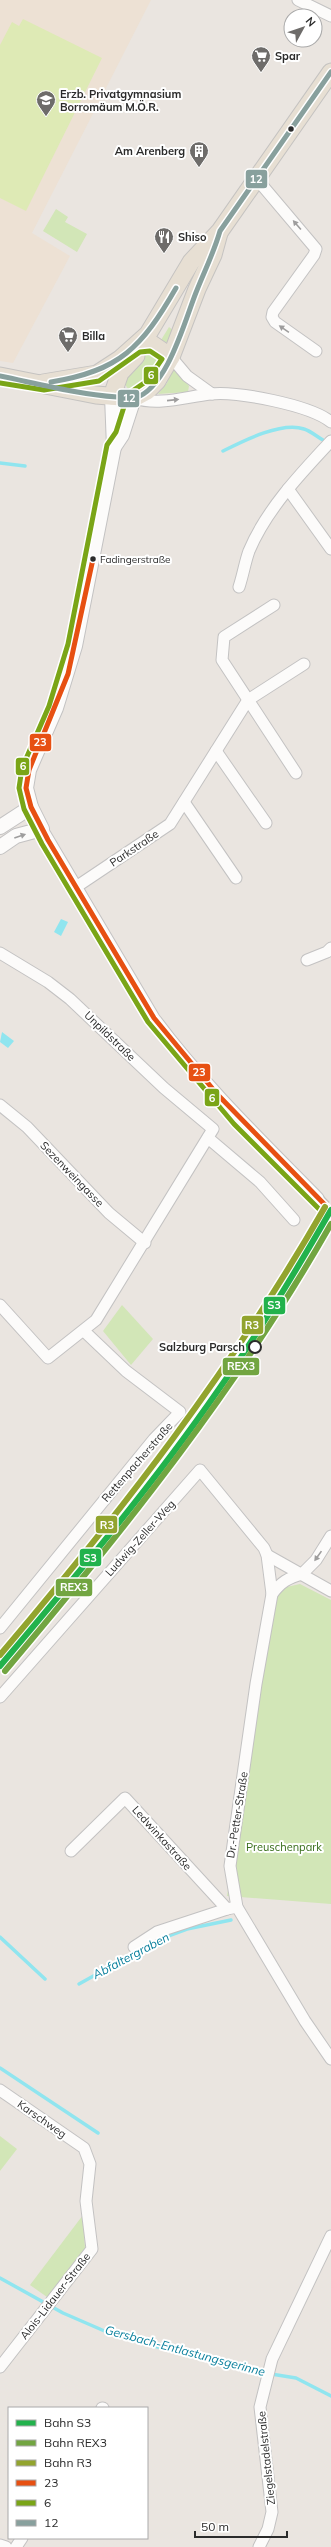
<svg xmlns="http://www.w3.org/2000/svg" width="331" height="2547" font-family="Mulish,sans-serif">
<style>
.education{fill:#ede1d4}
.green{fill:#d2e6b7}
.pitch{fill:#deeab5}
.water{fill:#90e5ef}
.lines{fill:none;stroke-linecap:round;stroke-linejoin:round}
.stream{stroke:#90e5ef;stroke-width:3.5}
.minor-tunnel{stroke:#c4c0bc;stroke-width:11;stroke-dasharray:11 5.5;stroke-linecap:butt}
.minor-casing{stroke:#c3c2c2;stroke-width:13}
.tertiary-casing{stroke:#c3c2c2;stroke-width:16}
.primary-casing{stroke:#c5c3c1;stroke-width:19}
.minor{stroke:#fcfbfa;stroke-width:11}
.tertiary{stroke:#fcfbfa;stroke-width:14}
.primary{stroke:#e7dfd3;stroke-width:17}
.bus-1-casing{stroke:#fff;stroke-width:8}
.bus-2-casing{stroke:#fff;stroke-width:8}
.bus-3-casing{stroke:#fff;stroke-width:8}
.bus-1{stroke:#e75012;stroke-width:5}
.bus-2{stroke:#7aa517;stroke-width:5}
.bus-3{stroke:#88a09d;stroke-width:5}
.rail-1-casing{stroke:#fff;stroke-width:9}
.rail-2-casing{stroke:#fff;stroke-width:9}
.rail-3-casing{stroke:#fff;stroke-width:9}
.rail-1{stroke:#22b24c;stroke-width:6}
.rail-2{stroke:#72a541;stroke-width:6}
.rail-3{stroke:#92a42e;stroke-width:6}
.oneway{fill:#9e9d9d}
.bus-dot{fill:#2b2b2b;stroke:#fff;stroke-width:1.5}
.stop-dot{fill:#fff;stroke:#2b2b2b;stroke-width:2}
.labels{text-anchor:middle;stroke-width:4;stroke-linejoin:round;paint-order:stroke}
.bus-label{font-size:10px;fill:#2b2b2b;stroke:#fff;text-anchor:start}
.poi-label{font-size:11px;font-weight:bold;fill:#2b2b2b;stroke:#fff;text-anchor:start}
.street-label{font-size:11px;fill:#2b2b2b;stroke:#fff}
.stop-label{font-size:11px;font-weight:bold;fill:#2b2b2b;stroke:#fff;text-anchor:end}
.park-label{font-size:11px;fill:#356c17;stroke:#fff}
.water-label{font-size:12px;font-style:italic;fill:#087f9c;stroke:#fff}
.line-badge{stroke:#fff;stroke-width:1.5}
.badge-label{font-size:11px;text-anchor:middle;font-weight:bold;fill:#fff}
</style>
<rect width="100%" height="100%" fill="#eae5e0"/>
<polygon class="education" points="0,0 151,0 32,233 70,256 13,363 0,361"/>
<g class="green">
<polygon points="56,209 68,217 65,222 87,234 77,252 43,231"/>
<polygon points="169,327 174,331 170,344 161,340"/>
<polygon points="149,354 158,361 159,367 141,389 129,390 123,382 141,355"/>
<polygon points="174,368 189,386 188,392 158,394 167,383"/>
<polygon points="122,1305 153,1339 131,1365 103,1331"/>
<polygon points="300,1584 331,1600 331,1904 227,1896 256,1723 272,1601 282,1588"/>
<polygon points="0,2136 17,2149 0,2171"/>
<polygon points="83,2215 85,2248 47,2297 30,2285"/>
</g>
<polygon class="pitch" points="23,19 102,58 26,211 0,198 0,45 12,22 19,26"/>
<g class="water">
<polygon points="61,919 68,922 61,936 54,932"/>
<polygon points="2,1032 14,1041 8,1048 0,1042"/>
</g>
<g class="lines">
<g class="stream">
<path d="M 223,451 C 243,441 282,421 304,429 C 311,431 317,437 323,440"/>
<polyline points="0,463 25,466"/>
<polyline points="0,1937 45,1979"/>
<polyline points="79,1984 160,1939 187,1929 231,1920"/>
<polyline points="0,2068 98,2133"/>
<polyline points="0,2278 63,2313 116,2336 246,2370 296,2378 331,2396"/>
</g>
<polyline class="minor-tunnel" points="318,1198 331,1211"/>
<defs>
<g id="minor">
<polyline points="298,0 331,16"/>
<polyline points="256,178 316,249 314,255 273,312 272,317 275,322 316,351"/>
<polyline points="171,357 187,376 212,394"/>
<path d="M 134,398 C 159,406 185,397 210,394 C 237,391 310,405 331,422"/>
<polyline points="288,489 331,549"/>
<path d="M 239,587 C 243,575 245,562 249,551 C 266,510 301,473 331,441"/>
<polyline points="274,605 224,637 222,660 296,773"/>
<polyline points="216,751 266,823"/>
<polyline points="184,802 236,878"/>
<path d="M 42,829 L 154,1018 C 203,1084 261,1140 318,1198"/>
<polyline points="76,887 170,824 248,700 304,664"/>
<polyline points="0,953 48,982 70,999 164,1088 213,1129 96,1320 48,1358 0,1305"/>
<polyline points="307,960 327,952 331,948"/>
<polyline points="0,1105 27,1127 109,1213 145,1243"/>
<polyline points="208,1138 260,1182 294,1220"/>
<polyline points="267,1555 331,1591"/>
<polyline points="302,1574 316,1560 331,1536"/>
<path d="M 272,1594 C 281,1582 288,1578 302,1574"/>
<polyline points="0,1628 154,1439 180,1412 126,1371 84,1331"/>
<polyline points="0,1697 200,1470 264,1548 267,1555 272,1594 256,1684 230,1866 237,1907 305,2021 331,2059"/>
<polyline points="71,1851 125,1798 227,1909 237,1907"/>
<polyline points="134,1947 157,1932 227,1909"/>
<polyline points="0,2090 84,2148 90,2164 86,2201 92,2249 0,2367"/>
<polyline points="102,2408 103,2408"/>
<polyline points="0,2545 6,2547"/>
<polyline points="16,2547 22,2538"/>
<polyline points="259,2547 268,2529 272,2512 260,2407 272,2359 331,2236"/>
</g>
<g id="tertiary">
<polyline points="114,447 122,435 134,398"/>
<polyline points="0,827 31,807"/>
<polyline points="0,847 16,836 42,829 31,807 26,788 29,770 56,708 75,646 114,447 112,396"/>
</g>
<g id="primary">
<polyline points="137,345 152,344 171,357"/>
<polyline points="0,376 96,395 134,398 147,391 157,381 171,357 197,289 213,255 219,233"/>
<polyline points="43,383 97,374 120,359 148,334 191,262 220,231 331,72"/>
<polyline points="112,396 120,373 136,356"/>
</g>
</defs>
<use href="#minor" class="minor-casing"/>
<use href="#tertiary" class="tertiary-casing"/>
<use href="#primary" class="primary-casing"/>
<use href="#minor" class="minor"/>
<use href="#tertiary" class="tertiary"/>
<use href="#primary" class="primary"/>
<defs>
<polyline id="bus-1" points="93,559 68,674 29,770 26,788 31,807 48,840 154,1018 217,1094 331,1211"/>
<polyline id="bus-2" points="0,383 44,390 99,381 140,352 150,351 162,359 147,381 128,394 116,432 107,445 68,644 49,706 22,768 19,788 24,809 42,844 148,1022 234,1124 326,1216"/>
<g id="bus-3">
<path d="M 0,376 C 39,384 77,394 117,397 C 122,397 130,399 135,398 C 168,388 185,319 197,290 C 205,270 214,252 220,231 L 331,72"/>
<path d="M 51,382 C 120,371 142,347 176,288"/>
</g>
</defs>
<use href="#bus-1" class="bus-1-casing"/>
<use href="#bus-2" class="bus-2-casing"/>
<use href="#bus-3" class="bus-3-casing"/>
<use href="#bus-1" class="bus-1"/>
<use href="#bus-2" class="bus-2"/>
<use href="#bus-3" class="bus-3"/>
<defs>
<path id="rail-1" d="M 0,1666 C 76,1576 152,1486 219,1389 C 260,1331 296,1271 331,1210"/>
<path id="rail-2" d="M 5,1671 C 125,1529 239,1386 331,1224"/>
<path id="rail-3" d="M 0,1655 C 122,1511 231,1371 325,1207"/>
</defs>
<use href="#rail-1" class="rail-1-casing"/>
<use href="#rail-2" class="rail-2-casing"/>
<use href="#rail-3" class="rail-3-casing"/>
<use href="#rail-1" class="rail-1"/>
<use href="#rail-2" class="rail-2"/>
<use href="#rail-3" class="rail-3"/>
</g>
<defs><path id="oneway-solid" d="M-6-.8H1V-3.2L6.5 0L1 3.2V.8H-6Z"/></defs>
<g class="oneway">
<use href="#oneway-solid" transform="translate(297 225) rotate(-131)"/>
<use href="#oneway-solid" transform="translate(284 329) rotate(-145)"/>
<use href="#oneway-solid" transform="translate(173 400) rotate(-6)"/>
<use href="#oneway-solid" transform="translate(20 836) rotate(-19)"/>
<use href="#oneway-solid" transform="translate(318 1556) rotate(125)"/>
</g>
<defs>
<symbol id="supermarket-pin" viewBox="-11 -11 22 30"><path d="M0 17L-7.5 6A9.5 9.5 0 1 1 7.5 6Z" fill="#6e6c6a" stroke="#fff"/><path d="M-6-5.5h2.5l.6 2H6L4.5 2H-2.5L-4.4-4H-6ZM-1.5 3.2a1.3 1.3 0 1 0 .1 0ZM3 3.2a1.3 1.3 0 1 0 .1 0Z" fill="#fff"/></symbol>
<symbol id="school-pin" viewBox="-11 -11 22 30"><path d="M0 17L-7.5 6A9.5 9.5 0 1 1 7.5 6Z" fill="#6e6c6a" stroke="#fff"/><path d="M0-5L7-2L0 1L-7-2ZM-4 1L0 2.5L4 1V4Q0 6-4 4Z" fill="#fff"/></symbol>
<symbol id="building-pin" viewBox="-11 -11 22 30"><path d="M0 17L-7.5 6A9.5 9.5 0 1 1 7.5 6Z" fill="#6e6c6a" stroke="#fff"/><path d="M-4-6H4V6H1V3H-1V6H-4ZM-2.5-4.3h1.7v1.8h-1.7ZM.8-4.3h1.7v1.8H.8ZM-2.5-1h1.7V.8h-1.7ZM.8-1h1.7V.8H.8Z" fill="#fff"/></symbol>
<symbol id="restaurant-pin" viewBox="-11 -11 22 30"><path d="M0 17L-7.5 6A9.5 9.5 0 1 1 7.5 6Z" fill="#6e6c6a" stroke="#fff"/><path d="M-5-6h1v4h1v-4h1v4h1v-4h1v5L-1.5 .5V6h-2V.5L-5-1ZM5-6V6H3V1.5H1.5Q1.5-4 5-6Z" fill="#fff"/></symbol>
</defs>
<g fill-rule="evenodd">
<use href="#supermarket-pin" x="250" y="45" width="22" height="30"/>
<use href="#school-pin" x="35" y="89" width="22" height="30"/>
<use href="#building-pin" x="188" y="140" width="22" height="30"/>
<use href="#restaurant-pin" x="153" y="226" width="22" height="30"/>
<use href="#supermarket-pin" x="57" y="325" width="22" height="30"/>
</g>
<g class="bus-dot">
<circle cx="291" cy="129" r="3.5"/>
<circle cx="93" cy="559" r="3.5"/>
</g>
<circle class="stop-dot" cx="255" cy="1347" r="6"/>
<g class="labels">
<g class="bus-label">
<text x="100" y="563">Fadingerstraße</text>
</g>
<g class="poi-label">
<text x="275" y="60">Spar</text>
<text x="60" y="98">Erzb. Privatgymnasium<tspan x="60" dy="13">Borromäum M.Ö.R.</tspan></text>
<text x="185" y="155" text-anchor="end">Am Arenberg</text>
<text x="178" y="241">Shiso</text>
<text x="82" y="340">Billa</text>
</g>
<g class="street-label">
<text transform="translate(134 848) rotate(-34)" y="4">Parkstraße</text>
<text transform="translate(110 1036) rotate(44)" y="4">Unpildstraße</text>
<text transform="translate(72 1174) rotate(46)" y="4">Sezenweingasse</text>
<text transform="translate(137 1462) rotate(-49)" y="4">Rettenpacherstraße</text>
<text transform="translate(140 1538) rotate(-48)" y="4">Ludwig-Zeller-Weg</text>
<text transform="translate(237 1815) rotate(-81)" y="4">Dr.-Petter-Straße</text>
<text transform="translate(162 1838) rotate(48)" y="4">Ledwinkastraße</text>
<text transform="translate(42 2119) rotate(35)" y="4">Karschweg</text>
<text transform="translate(55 2296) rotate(-52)" y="4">Alois-Lidauer-Straße</text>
<text transform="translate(266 2458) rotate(-96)" y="4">Ziegelstadelstraße</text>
</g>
<g class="stop-label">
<text x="245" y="1351">Salzburg Parsch</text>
</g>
<g class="park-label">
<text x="284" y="1851">Preuschenpark</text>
</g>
<g class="water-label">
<text transform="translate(131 1956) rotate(-28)" y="4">Abfaltergraben</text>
<text transform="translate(185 2351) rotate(15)" y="4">Gersbach-Entlastungsgerinne</text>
</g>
</g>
<g class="line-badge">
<rect x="245" y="169" width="23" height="20" rx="4" fill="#88a09d"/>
<rect x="143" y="366" width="16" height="19" rx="4" fill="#7aa517"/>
<rect x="117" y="389" width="23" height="19" rx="4" fill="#88a09d"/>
<rect x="29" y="733" width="23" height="19" rx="4" fill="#e75012"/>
<rect x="15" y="757" width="15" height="19" rx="4" fill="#7aa517"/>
<rect x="188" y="1063" width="23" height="19" rx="4" fill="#e75012"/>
<rect x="204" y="1088" width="16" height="19" rx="4" fill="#7aa517"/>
<rect x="263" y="1296" width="23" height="19" rx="4" fill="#22b24c"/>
<rect x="241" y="1315" width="23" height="20" rx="4" fill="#92a42e"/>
<rect x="222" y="1357" width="38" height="19" rx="4" fill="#72a541"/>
<rect x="95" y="1515" width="23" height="19" rx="4" fill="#92a42e"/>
<rect x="79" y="1548" width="23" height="19" rx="4" fill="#22b24c"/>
<rect x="55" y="1578" width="38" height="19" rx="4" fill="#72a541"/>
</g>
<g class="badge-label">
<text x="256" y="183">12</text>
<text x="151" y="379">6</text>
<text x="129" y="402">12</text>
<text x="40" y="746">23</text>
<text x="23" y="770">6</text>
<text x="199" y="1076">23</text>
<text x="212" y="1102">6</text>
<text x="274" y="1309">S3</text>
<text x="252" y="1329">R3</text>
<text x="241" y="1370">REX3</text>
<text x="107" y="1529">R3</text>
<text x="90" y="1562">S3</text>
<text x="74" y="1591">REX3</text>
</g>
<rect x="8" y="2407" width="140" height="132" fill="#ffffff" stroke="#aaaaaa"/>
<rect x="16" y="2420" width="20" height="6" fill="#22b24c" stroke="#aaaaaa"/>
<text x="44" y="2427" font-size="12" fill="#2b2b2b">Bahn S3</text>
<rect x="16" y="2440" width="20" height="6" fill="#72a541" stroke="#aaaaaa"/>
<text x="44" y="2447" font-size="12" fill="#2b2b2b">Bahn REX3</text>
<rect x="16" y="2460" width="20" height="6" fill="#92a42e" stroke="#aaaaaa"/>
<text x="44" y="2467" font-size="12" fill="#2b2b2b">Bahn R3</text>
<rect x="16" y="2480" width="20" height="6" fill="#e75012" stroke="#aaaaaa"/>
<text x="44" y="2487" font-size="12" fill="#2b2b2b">23</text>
<rect x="16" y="2500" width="20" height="6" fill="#7aa517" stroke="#aaaaaa"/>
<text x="44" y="2507" font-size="12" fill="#2b2b2b">6</text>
<rect x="16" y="2520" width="20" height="6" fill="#88a09d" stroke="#aaaaaa"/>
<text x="44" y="2527" font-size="12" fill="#2b2b2b">12</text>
<g transform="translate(303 28) rotate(50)"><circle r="19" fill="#ffffff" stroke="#aaaaaa"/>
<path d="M0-3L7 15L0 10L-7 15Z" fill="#6e6c6a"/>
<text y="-6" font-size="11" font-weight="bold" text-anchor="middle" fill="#2b2b2b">N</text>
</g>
<path d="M195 2531v6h92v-6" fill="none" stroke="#2b2b2b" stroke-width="2"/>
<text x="201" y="2531" font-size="12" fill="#2b2b2b" stroke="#ffffff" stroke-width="3" paint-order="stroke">50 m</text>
</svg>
